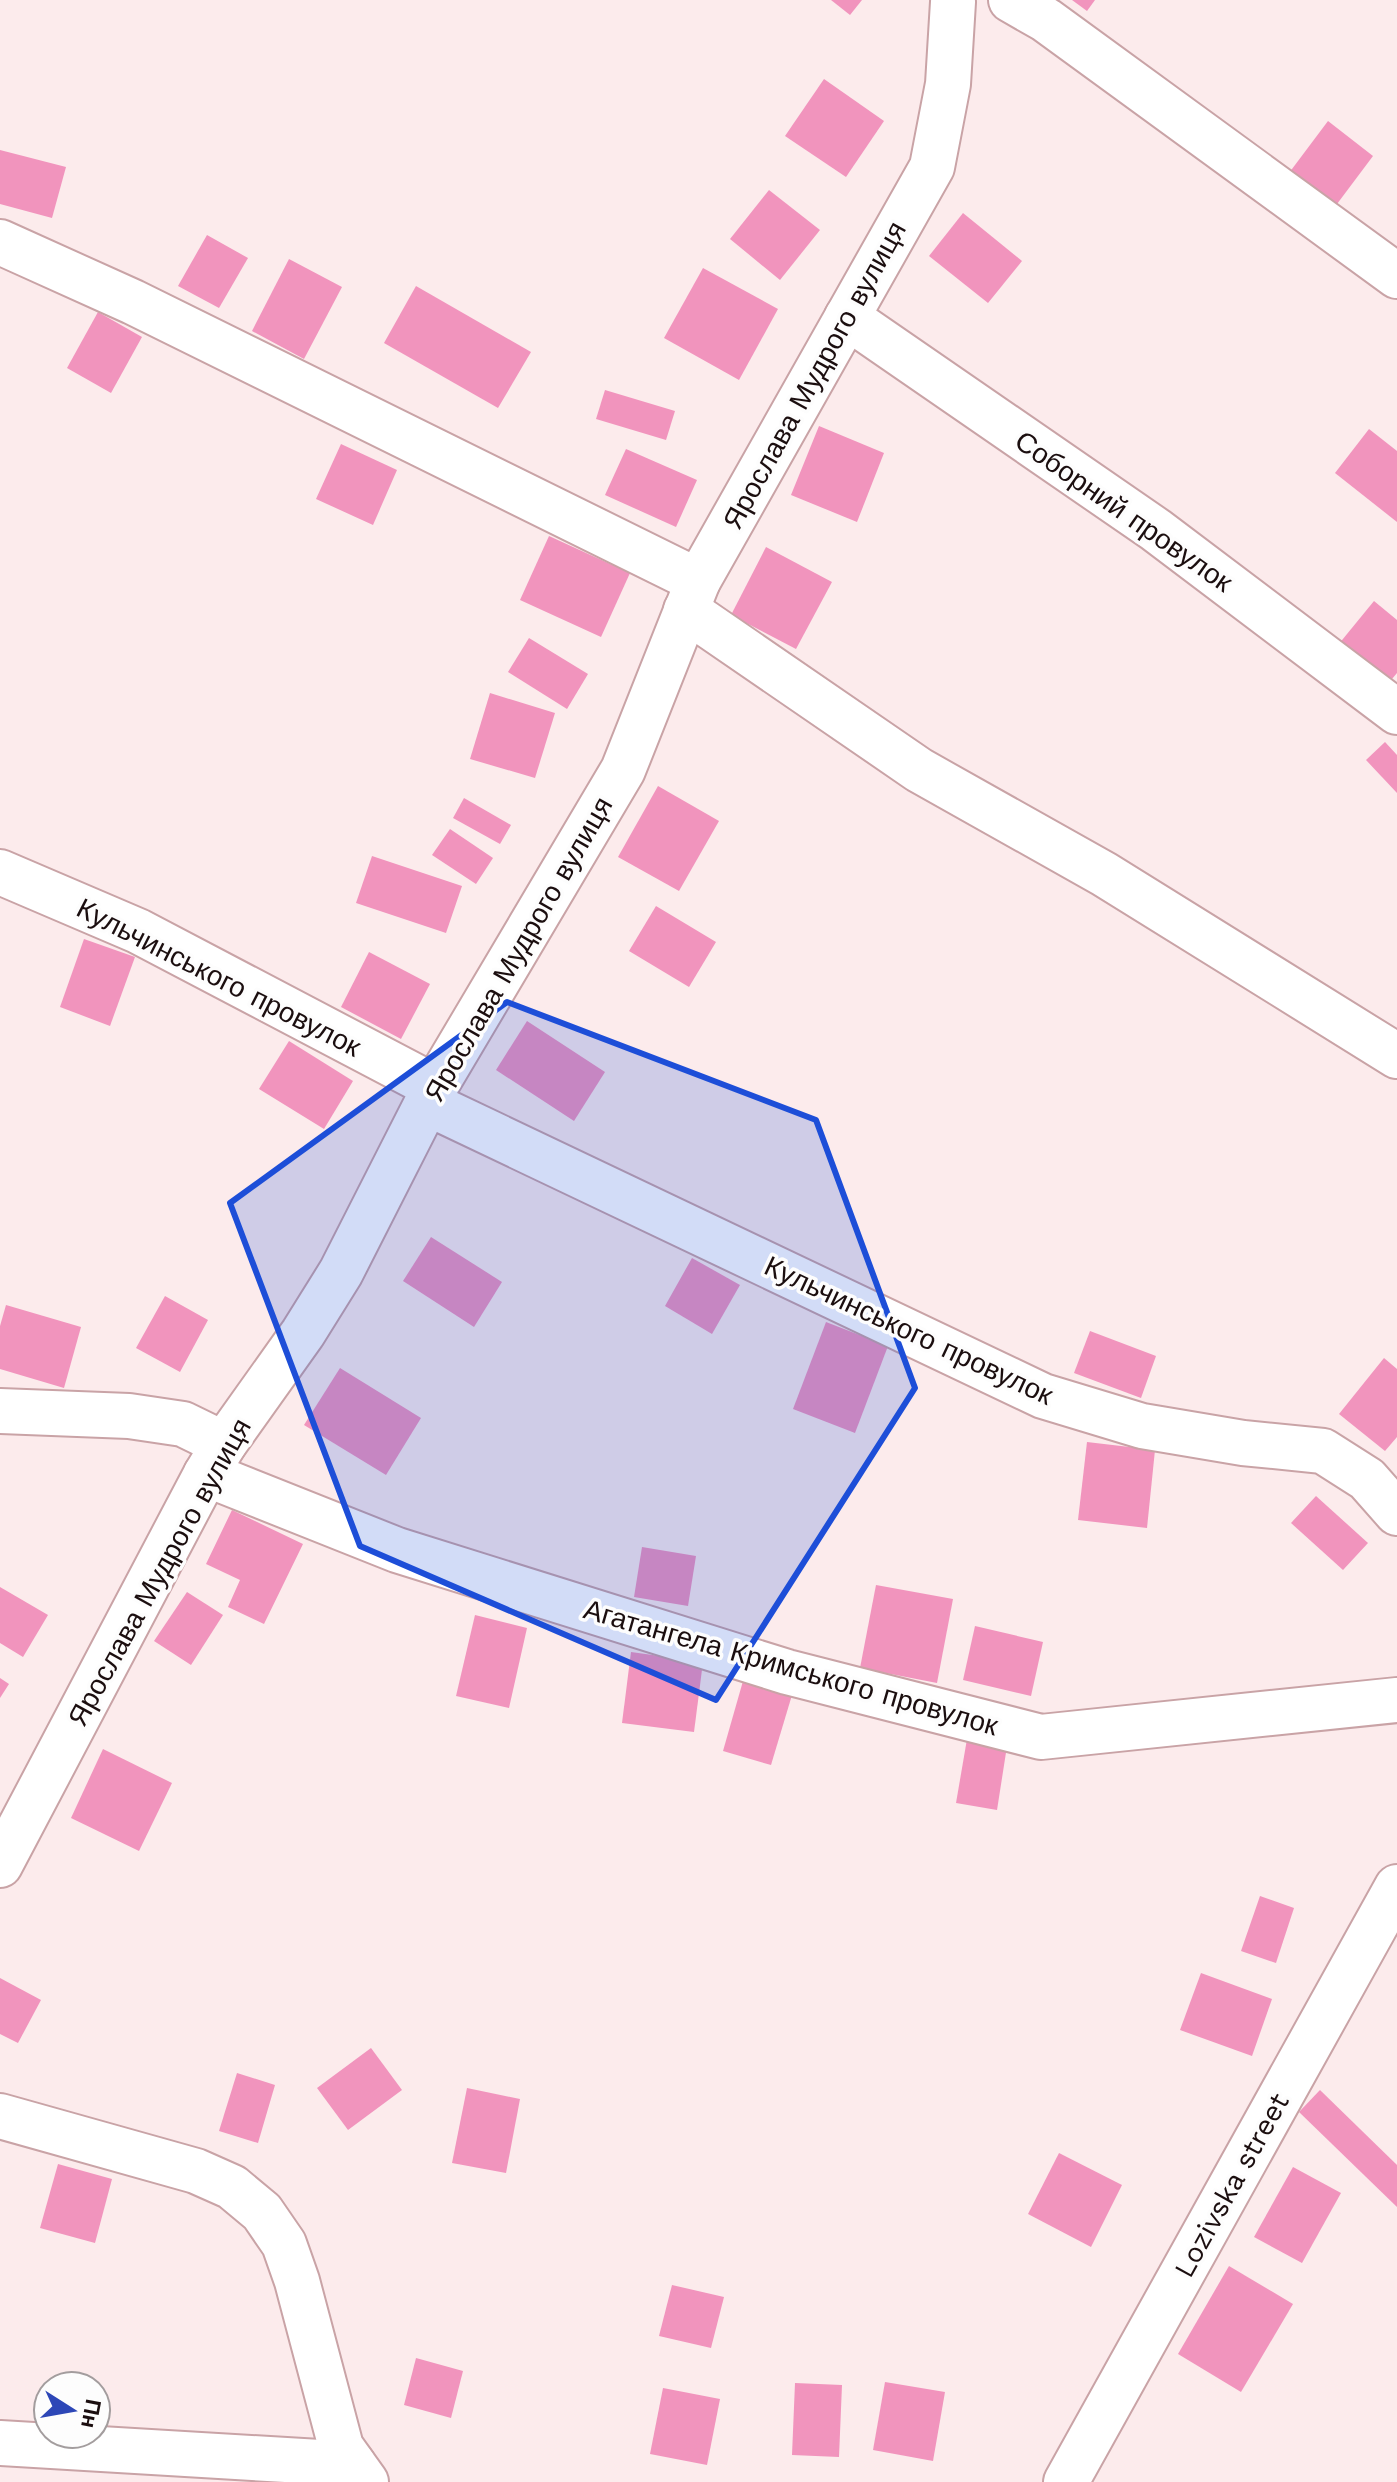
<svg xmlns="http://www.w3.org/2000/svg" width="1397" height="2482" font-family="'Work Sans',sans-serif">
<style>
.building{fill:#f194bd}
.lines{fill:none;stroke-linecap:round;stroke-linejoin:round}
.minor-casing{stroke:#c9a3a6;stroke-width:48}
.minor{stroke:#fff;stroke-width:44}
.marked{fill:#1d4ed8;fill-opacity:0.2;stroke:#1d4ed8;stroke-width:6;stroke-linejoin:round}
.labels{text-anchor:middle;stroke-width:7;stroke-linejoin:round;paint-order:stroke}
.street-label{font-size:28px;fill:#1b0e0f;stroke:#fdfdfd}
</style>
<rect width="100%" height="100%" fill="#fcebec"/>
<g class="building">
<polygon points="831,0 862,0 850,15"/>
<polygon points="1072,0 1095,0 1087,11"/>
<polygon points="824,79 884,121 846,177 785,136"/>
<polygon points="1328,121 1373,156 1334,208 1289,173"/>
<polygon points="0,150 66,167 52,218 0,204"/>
<polygon points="769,190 820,230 780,280 730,239"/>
<polygon points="963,213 1022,261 988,303 929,256"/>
<polygon points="207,235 248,258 219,308 178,286"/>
<polygon points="289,259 342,287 304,359 252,331"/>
<polygon points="703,268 778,309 739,380 664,338"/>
<polygon points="416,286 531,352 498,408 384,343"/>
<polygon points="98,312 142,337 111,393 67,368"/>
<polygon points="605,390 675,411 666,440 596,419"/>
<polygon points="819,426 884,453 857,522 791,495"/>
<polygon points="1369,429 1397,451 1397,522 1335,473"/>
<polygon points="341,444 397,470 373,525 316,499"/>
<polygon points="626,449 697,480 676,527 605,495"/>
<polygon points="549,536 630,573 601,637 520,600"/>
<polygon points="766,547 832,582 796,649 731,615"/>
<polygon points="1374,601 1397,620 1397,673 1386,686 1338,645"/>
<polygon points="529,638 588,674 567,709 508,672"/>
<polygon points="490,693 555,713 535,778 470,759"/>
<polygon points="1385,742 1397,755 1397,793 1366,760"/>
<polygon points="658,786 719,821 679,891 618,857"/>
<polygon points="464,798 511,825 500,844 453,818"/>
<polygon points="450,829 493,858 476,884 432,855"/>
<polygon points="372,856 462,886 446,933 356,903"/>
<polygon points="656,906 716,942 689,987 629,951"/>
<polygon points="84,939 135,957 110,1026 60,1007"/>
<polygon points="369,952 430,984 401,1039 341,1007"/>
<polygon points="527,1021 605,1072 574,1121 496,1070"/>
<polygon points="289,1041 353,1081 324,1129 259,1089"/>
<polygon points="431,1237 502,1282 474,1327 403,1281"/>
<polygon points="692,1258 740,1285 712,1334 665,1306"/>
<polygon points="165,1296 208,1320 180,1372 136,1348"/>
<polygon points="6,1305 81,1327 64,1388 0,1369 0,1326"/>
<polygon points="826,1322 888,1346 855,1433 793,1409"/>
<polygon points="1090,1331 1156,1356 1141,1398 1074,1373"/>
<polygon points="1384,1358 1397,1369 1397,1437 1385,1451 1339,1414"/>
<polygon points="340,1368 421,1418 386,1475 304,1425"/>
<polygon points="1087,1442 1155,1450 1147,1528 1078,1520"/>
<polygon points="1316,1496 1368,1543 1343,1570 1291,1523"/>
<polygon points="232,1510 303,1544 264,1624 228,1607 240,1580 206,1564"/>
<polygon points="642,1547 696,1556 688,1606 634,1597"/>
<polygon points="876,1585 953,1599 937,1683 860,1668"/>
<polygon points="0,1587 48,1615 23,1657 0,1643"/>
<polygon points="187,1592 223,1615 191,1665 154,1641"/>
<polygon points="475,1615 527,1628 509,1708 456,1696"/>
<polygon points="975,1626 1043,1642 1031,1696 963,1680"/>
<polygon points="631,1652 703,1662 694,1732 622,1723"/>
<polygon points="0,1678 9,1684 0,1698"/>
<polygon points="743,1681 792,1695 771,1765 723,1751"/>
<polygon points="967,1739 1007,1746 997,1810 956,1803"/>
<polygon points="103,1749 172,1783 139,1851 71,1818"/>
<polygon points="1260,1896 1294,1908 1276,1963 1241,1951"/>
<polygon points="1201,1973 1272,1999 1252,2056 1180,2030"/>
<polygon points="0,1978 41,2000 18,2043 0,2034"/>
<polygon points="371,2048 402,2090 348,2130 317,2088"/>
<polygon points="237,2073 275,2085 258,2143 219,2131"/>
<polygon points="467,2088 520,2099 506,2173 452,2163"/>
<polygon points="1320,2090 1397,2165 1397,2207 1299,2112"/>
<polygon points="1059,2153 1122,2185 1091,2247 1028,2214"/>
<polygon points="58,2164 112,2179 95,2243 40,2228"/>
<polygon points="1293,2167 1341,2193 1302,2263 1254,2237"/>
<polygon points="1229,2266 1293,2304 1241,2392 1178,2354"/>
<polygon points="672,2285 724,2297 711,2348 659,2336"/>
<polygon points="416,2358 463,2371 451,2418 404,2405"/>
<polygon points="885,2382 945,2392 933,2461 873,2450"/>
<polygon points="795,2383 842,2385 839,2457 792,2455"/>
<polygon points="663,2388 720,2399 707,2465 650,2454"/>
</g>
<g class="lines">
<defs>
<g id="minor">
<polyline points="1011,0 1046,20 1397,276"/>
<polyline points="0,242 133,302 698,581"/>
<polyline points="847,317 1156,530 1397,712"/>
<polyline points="686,610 919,770 1104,874 1397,1056"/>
<polyline points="0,872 138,931 435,1087"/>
<polyline points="427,1103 1043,1396 1142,1426 1243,1443 1323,1451 1367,1479 1397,1513"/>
<polyline points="0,1411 129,1416 183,1424 224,1444"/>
<polyline points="206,1474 397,1550 787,1672 1041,1737 1397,1700"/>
<polyline points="0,1865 206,1474 224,1444 303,1333 341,1272 435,1087 623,770 698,581 932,167 948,84 953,2"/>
<polyline points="0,2116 196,2171 232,2187 262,2212 284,2244 297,2281 341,2447 366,2482"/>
<polyline points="0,2443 353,2464"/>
<polyline points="1066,2482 1397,1887"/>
</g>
</defs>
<use href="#minor" class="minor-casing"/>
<use href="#minor" class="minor"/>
</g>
<path class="marked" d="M 507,1002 L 816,1120 L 915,1388 L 716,1700 L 360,1546 L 230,1203 Z"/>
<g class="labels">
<g class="street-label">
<text transform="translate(814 375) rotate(-61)" y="10">Ярослава Мудрого вулиця</text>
<text transform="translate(1124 511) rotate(35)" y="10">Соборний провулок</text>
<text transform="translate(518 949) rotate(-60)" y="10">Ярослава Мудрого вулиця</text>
<text transform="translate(219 977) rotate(27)" y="10">Кульчинського провулок</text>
<text transform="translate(909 1330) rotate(25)" y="10">Кульчинського провулок</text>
<text transform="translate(159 1572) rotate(-61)" y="10">Ярослава Мудрого вулиця</text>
<text transform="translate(791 1667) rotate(16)" y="10">Агатангела Кримського провулок</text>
<text transform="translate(1231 2185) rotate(-61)" y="10">Lozivska street</text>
</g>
</g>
<g transform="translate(72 2410) rotate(101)"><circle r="38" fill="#fdfdfd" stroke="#a39d9e" stroke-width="2"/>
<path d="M0-6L14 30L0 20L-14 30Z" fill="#2d47b7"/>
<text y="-12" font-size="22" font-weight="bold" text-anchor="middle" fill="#1b0e0f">Пн</text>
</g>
</svg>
